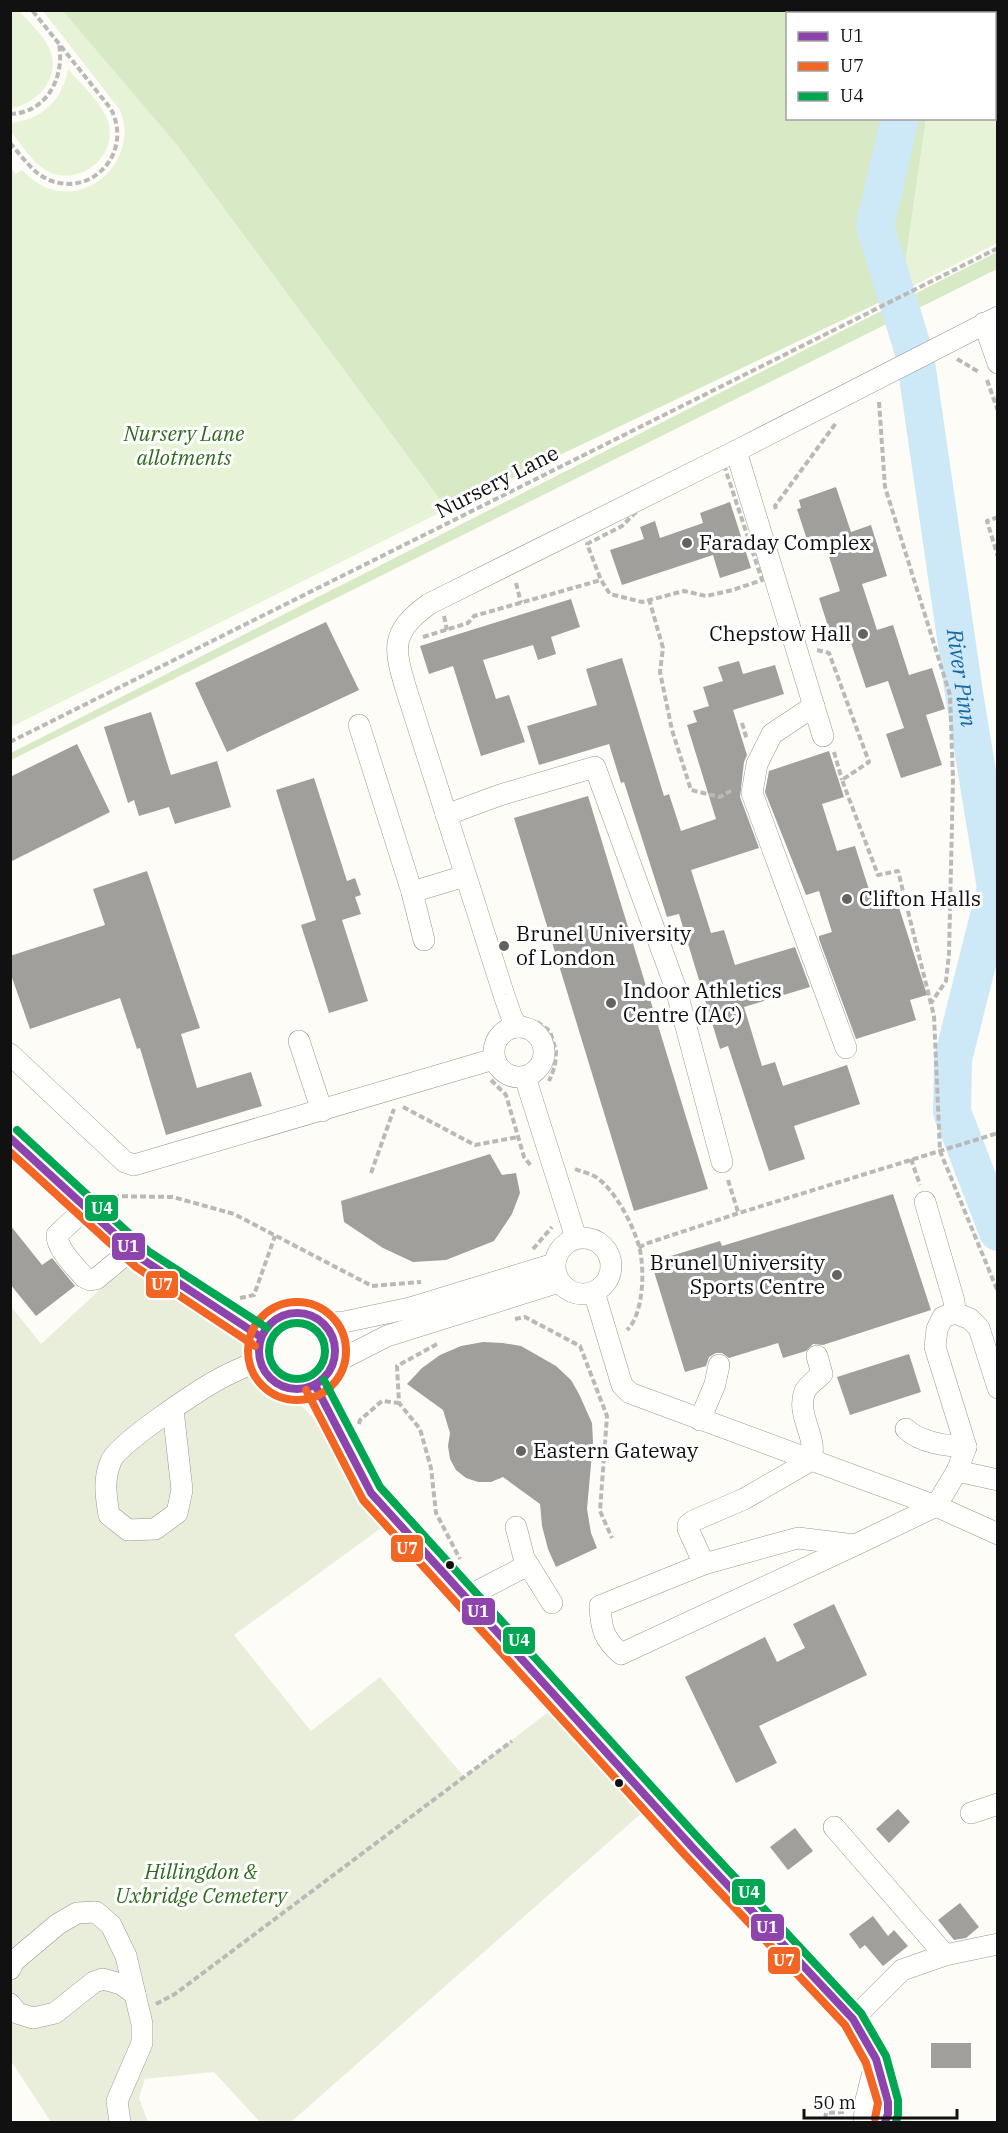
<svg xmlns="http://www.w3.org/2000/svg" width="1008" height="2133" font-family="'IBM Plex Serif',serif">
<style>
.green{fill:#e7f3d7}
.forest{fill:#d8eac5}
.cemetery{fill:#e9eedb}
.lines{fill:none;stroke-linecap:round;stroke-linejoin:round}
.river{stroke:#cde8f7;stroke-width:38}
.building{fill:#a19f9c}
.minor-casing{stroke:#979795;stroke-width:22}
.path{stroke:#b9b9b8;stroke-width:4;stroke-dasharray:6 3;stroke-linecap:butt}
.minor{stroke:#fffffe;stroke-width:21}
.bus-1-casing{stroke:#fff;stroke-width:12}
.bus-2-casing{stroke:#fff;stroke-width:12}
.bus-3-casing{stroke:#fff;stroke-width:12}
.bus-1{stroke:#8e44ad;stroke-width:8}
.bus-2{stroke:#f26522;stroke-width:8}
.bus-3{stroke:#00a651;stroke-width:8}
.poi-dot{fill:#646362;stroke:#fff;stroke-width:2}
.bus-dot{fill:#111;stroke:#fff;stroke-width:2}
.labels{text-anchor:middle;stroke-width:6;stroke-linejoin:round;paint-order:stroke}
.park-label{font-size:21px;font-style:italic;fill:#2f6b1f;stroke:#fff}
.street-label{font-size:21px;fill:#111;stroke:#fff}
.poi-label{font-size:21px;fill:#111;stroke:#fff;text-anchor:start}
.water-label{font-size:22px;font-style:italic;fill:#1768a6;stroke:#fff}
.line-badge{stroke:#fff;stroke-width:2}
.badge-label{font-size:16px;text-anchor:middle;font-weight:bold;fill:#fff}
</style>
<rect width="100%" height="100%" fill="#fdfcf7"/>
<g class="green">
<path d="M 11,10 L 19,11 C 28,21 40,32 47,44 C 64,72 41,103 12,108 Z"/>
<path d="M 43,11 L 65,11 L 177,145 L 447,509 L 11,727 L 10,167 L 16,174 L 22,170 C 31,179 41,187 54,190 C 88,198 120,172 124,138 C 126,128 123,119 120,110 Z"/>
<polygon points="939,11 997,11 997,243 901,292 926,119 994,118 994,14 941,13"/>
<path d="M 68,69 C 81,84 105,106 109,125 C 116,158 79,186 49,172 C 33,164 22,145 11,132 L 10,123 C 42,120 63,100 68,69 Z"/>
</g>
<g class="forest">
<polygon points="63,11 939,11 941,13 788,14 788,118 926,119 901,292 447,509 177,145"/>
<polygon points="997,252 997,269 11,760 11,753"/>
</g>
<polygon class="cemetery" points="130,1262 236,1337 321,1426 399,1515 234,1635 311,1731 380,1677 464,1777 560,1703 653,1803 291,2122 260,2122 214,2072 145,2079 139,2098 148,2122 51,2122 11,2061 10,1305 41,1344"/>
<g class="lines">
<g class="river">
<polyline points="917,10 918,14"/>
<path id="s1" d="M 900,118 L 875,226 L 915,356 L 964,693 L 996,888 L 953,1059 L 952,1112 L 998,1232"/>
</g>
</g>
<g class="building">
<polygon points="836,487 851,532 871,525 887,576 862,584 877,630 893,625 909,675 932,668 945,709 926,715 942,765 901,778 886,734 904,728 888,681 866,688 849,637 833,642 819,598 840,591 824,541 809,546 797,509 801,508 799,500"/>
<polygon points="730,502 751,568 720,578 713,555 622,585 610,550 644,539 640,527 655,521 660,538 703,523 700,513"/>
<polygon points="571,599 580,627 551,637 556,654 538,660 533,645 483,660 496,699 509,695 525,742 481,756 453,666 429,674 420,646"/>
<polygon points="326,622 359,690 227,752 195,683"/>
<polygon points="622,658 664,796 669,794 681,831 716,819 687,725 697,722 693,711 709,706 703,687 723,681 718,667 739,661 743,674 775,665 784,694 733,710 747,755 744,762 740,797 759,848 691,870 711,933 724,930 735,965 795,947 810,987 744,1007 762,1066 775,1062 783,1086 847,1065 860,1104 794,1126 805,1159 769,1171 728,1046 720,1049 679,914 667,917 624,782 621,783 609,744 539,765 527,726 597,705 586,669"/>
<polygon points="151,712 171,775 217,761 231,807 175,824 169,807 139,816 134,800 128,803 104,727"/>
<polygon points="77,744 110,812 10,862 10,777"/>
<polygon points="829,751 844,797 822,804 837,851 855,846 873,902 895,895 927,995 910,1000 916,1020 856,1039 819,939 819,936 832,932 819,891 806,895 765,792 769,771"/>
<polygon points="314,778 347,881 355,878 361,895 355,897 361,914 342,920 368,1001 329,1013 301,925 316,920 276,790"/>
<polygon points="588,796 708,1189 634,1211 514,818"/>
<polygon points="147,871 200,1028 181,1034 197,1088 251,1072 262,1106 166,1135 140,1048 137,1049 120,998 30,1029 10,972 10,956 105,925 93,889"/>
<polygon points="490,1154 502,1175 516,1173 520,1193 512,1214 494,1241 446,1260 413,1262 383,1248 344,1222 341,1201"/>
<polygon points="893,1194 931,1310 823,1345 813,1344 806,1351 783,1358 778,1343 729,1358 722,1353 716,1353 709,1357 706,1366 685,1372 651,1262 720,1241 722,1246"/>
<polygon points="10,1225 42,1265 52,1258 75,1286 36,1316 10,1284"/>
<polygon points="483,1342 503,1343 521,1346 556,1366 571,1380 579,1394 592,1423 593,1442 587,1509 591,1533 597,1548 556,1567 548,1549 542,1526 540,1504 503,1477 491,1482 478,1482 466,1478 456,1470 450,1459 448,1446 450,1433 443,1410 407,1384 422,1368 440,1355 461,1346"/>
<polygon points="909,1354 921,1392 850,1415 837,1377"/>
<polygon points="834,1604 867,1675 759,1726 777,1763 736,1783 685,1677 765,1637 777,1662 805,1648 793,1624"/>
<polygon points="898,1809 910,1822 889,1843 876,1829"/>
<polygon points="795,1828 813,1851 788,1870 770,1847"/>
<polygon points="960,1903 979,1927 966,1938 954,1940 938,1920"/>
<polygon points="873,1916 888,1936 894,1930 908,1946 883,1966 865,1945 860,1949 849,1934"/>
<rect x="931" y="2043" width="40" height="25"/>
</g>
<g class="lines">
<defs>
<g id="minor">
<polyline points="984,323 998,363"/>
<polyline points="736,451 823,736"/>
<polyline points="814,706 772,734 757,764 752,793 846,1048"/>
<polyline points="359,725 412,892 424,940"/>
<polyline points="446,815 500,795 595,767 676,989 722,1162"/>
<polyline points="412,892 465,876"/>
<circle cx="519" cy="1052" r="25"/>
<path d="M 518,1027 L 512,1018 L 504,995 L 407,692 C 394,649 389,633 429,604 L 736,451 L 998,317"/>
<polyline points="299,1041 322,1111"/>
<polyline points="10,1054 125,1162 134,1165 494,1059"/>
<polyline points="525,1077 576,1238"/>
<polyline points="10,1137 33,1160 142,1259 261,1337"/>
<polyline points="925,1202 954,1301 955,1313"/>
<path d="M 87,1207 L 57,1235 C 57,1250 75,1266 84,1277 L 90,1280 L 96,1279 L 132,1249"/>
<circle cx="583" cy="1266" r="28"/>
<polyline points="594,1292 622,1385 630,1393 936,1506 998,1534"/>
<circle cx="297" cy="1351" r="38"/>
<polyline points="322,1322 344,1322 410,1308 554,1264"/>
<polyline points="334,1363 387,1336 559,1282"/>
<polyline points="315,1385 371,1493 693,1848 853,2019 876,2059 888,2102 888,2114 885,2122"/>
<path d="M 173,1410 L 182,1490 L 177,1513 L 155,1529 L 128,1530 L 109,1515 C 106,1496 103,1480 111,1461 C 117,1444 202,1388 221,1378 C 234,1371 247,1366 259,1360"/>
<polyline points="700,1420 715,1384 719,1365"/>
<path d="M 906,1429 C 921,1443 946,1446 966,1447"/>
<polyline points="957,1471 998,1480"/>
<polyline points="516,1527 524,1558 552,1603"/>
<path d="M 855,1545 L 621,1654 C 604,1639 601,1629 600,1606 L 704,1564 L 798,1538 L 855,1545 L 936,1506 L 957,1471 L 966,1447 L 935,1347 L 937,1329 L 943,1317 L 955,1313 L 970,1319 L 979,1328 L 998,1388"/>
<path d="M 704,1564 L 688,1529 L 688,1525 L 693,1521 L 744,1499 L 810,1461 C 820,1439 795,1416 805,1391 C 808,1385 817,1379 822,1374 L 817,1356"/>
<polyline points="467,1599 478,1591 528,1565"/>
<polyline points="971,1813 998,1804"/>
<polyline points="834,1827 945,1955"/>
<polyline points="10,1969 14,1961 58,1924 77,1913 96,1912 111,1925 126,1956 142,2024 142,2043 117,2101 120,2122"/>
<polyline points="10,2004 17,2013 33,2018 55,2013 94,1982 103,1979 121,1984 135,1994"/>
<polyline points="853,2019 902,1970 945,1955 998,1944"/>
<polyline points="864,2122 866,2100 876,2060"/>
</g>
</defs>
<use href="#minor" class="minor-casing"/>
<g class="path">
<polyline points="995,10 998,12"/>
<path d="M 10,114 C 47,113 65,77 59,44"/>
<path d="M 10,143 C 21,155 32,172 47,179 C 90,199 134,154 111,109 L 32,10"/>
<polyline points="957,359 979,372"/>
<polyline points="987,380 998,411"/>
<polyline points="879,402 885,487 950,695 953,779 949,954 946,981 931,1003"/>
<polygon points="724,465 762,580 733,590 706,596 684,591 642,602 610,594 601,580 587,544 622,526 643,505"/>
<polyline points="776,509 775,506 836,423"/>
<polyline points="998,517 987,521 998,557"/>
<polyline points="516,583 521,603"/>
<polyline points="649,599 663,648 660,672 672,730 691,790 720,797 734,789"/>
<polyline points="444,616 447,630"/>
<polyline points="423,637 468,623 474,616 601,580"/>
<polyline points="817,650 829,653 869,762 842,780 878,875 898,871 934,1016 940,1151 998,1292"/>
<polyline points="742,723 747,740"/>
<polyline points="10,742 998,248"/>
<polyline points="834,752 842,780"/>
<polyline points="537,1022 550,1031 556,1051 555,1066 549,1081"/>
<polyline points="491,1080 506,1095 524,1157 531,1166"/>
<polyline points="403,1107 475,1145 518,1137"/>
<polyline points="911,1159 920,1185"/>
<path d="M 575,1169 C 582,1172 594,1174 600,1180 C 618,1196 632,1223 639,1246 C 645,1268 644,1314 627,1330"/>
<polyline points="371,1173 394,1109"/>
<polyline points="728,1180 738,1212"/>
<polyline points="104,1196 173,1197 234,1214 372,1286 421,1282"/>
<polyline points="639,1248 645,1244 739,1213 998,1133"/>
<polyline points="533,1249 552,1227"/>
<polyline points="240,1298 254,1295 275,1236"/>
<polyline points="515,1319 525,1317 580,1346 607,1416 600,1511 612,1538"/>
<polyline points="437,1344 397,1366 399,1403 420,1429 431,1468 436,1513 460,1559"/>
<polyline points="359,1424 360,1420 382,1401 399,1403"/>
<polyline points="156,2004 175,1994 512,1741"/>
<polyline points="825,2119 826,2113 844,2112 845,2110"/>
</g>
<use href="#minor" class="minor"/>
<defs>
<g id="bus-1">
<polyline points="10,1138 142,1259 261,1337"/>
<circle cx="297" cy="1351" r="38"/>
<polyline points="315,1385 371,1493 693,1848 853,2019 876,2059 888,2102 888,2114 885,2122"/>
</g>
<g id="bus-2">
<polyline points="10,1152 136,1267 255,1346"/>
<circle cx="297" cy="1351" r="49"/>
<polyline points="306,1390 363,1500 685,1855 845,2025 866,2063 878,2103 875,2118"/>
</g>
<g id="bus-3">
<polyline points="17,1130 148,1251 267,1328"/>
<circle cx="297" cy="1351" r="28"/>
<polyline points="324,1380 380,1487 701,1841 861,2013 886,2056 898,2100 898,2115 896,2122"/>
</g>
</defs>
<use href="#bus-1" class="bus-1-casing"/>
<use href="#bus-2" class="bus-2-casing"/>
<use href="#bus-3" class="bus-3-casing"/>
<use href="#bus-1" class="bus-1"/>
<use href="#bus-2" class="bus-2"/>
<use href="#bus-3" class="bus-3"/>
</g>
<g class="poi-dot">
<circle cx="687" cy="543" r="6"/>
<circle cx="863" cy="634" r="6"/>
<circle cx="847" cy="899" r="6"/>
<circle cx="504" cy="946" r="6"/>
<circle cx="611" cy="1003" r="6"/>
<circle cx="837" cy="1275" r="6"/>
<circle cx="521" cy="1451" r="6"/>
</g>
<g class="bus-dot">
<circle cx="450" cy="1565" r="5"/>
<circle cx="619" cy="1783" r="5"/>
</g>
<g class="labels">
<g class="park-label">
<text x="184" y="441">Nursery Lane<tspan x="184" dy="24">allotments</tspan></text>
<text x="201" y="1879">Hillingdon &amp;<tspan x="201" dy="24">Uxbridge Cemetery</tspan></text>
</g>
<g class="street-label">
<text transform="translate(497 482) rotate(-27)" y="7">Nursery Lane</text>
</g>
<g class="poi-label">
<text x="699" y="550">Faraday Complex</text>
<text x="851" y="641" text-anchor="end">Chepstow Hall</text>
<text x="859" y="906">Clifton Halls</text>
<text x="516" y="941">Brunel University<tspan x="516" dy="24">of London</tspan></text>
<text x="623" y="998">Indoor Athletics<tspan x="623" dy="24">Centre (IAC)</tspan></text>
<text x="825" y="1270" text-anchor="end">Brunel University<tspan x="825" dy="24">Sports Centre</tspan></text>
<text x="533" y="1458">Eastern Gateway</text>
</g>
<g class="water-label">
<text dy="8" stroke="none"><textPath href="#s1" startOffset="572">River Pinn</textPath></text>
</g>
</g>
<g class="line-badge">
<rect x="84" y="1194" width="35" height="28" rx="6" fill="#00a651"/>
<rect x="111" y="1232" width="35" height="29" rx="6" fill="#8e44ad"/>
<rect x="145" y="1270" width="34" height="29" rx="6" fill="#f26522"/>
<rect x="390" y="1534" width="34" height="29" rx="6" fill="#f26522"/>
<rect x="461" y="1597" width="35" height="29" rx="6" fill="#8e44ad"/>
<rect x="502" y="1626" width="34" height="29" rx="6" fill="#00a651"/>
<rect x="731" y="1878" width="35" height="28" rx="6" fill="#00a651"/>
<rect x="750" y="1913" width="35" height="29" rx="6" fill="#8e44ad"/>
<rect x="767" y="1946" width="34" height="29" rx="6" fill="#f26522"/>
</g>
<g class="badge-label">
<text x="102" y="1214">U4</text>
<text x="128" y="1252">U1</text>
<text x="162" y="1290">U7</text>
<text x="407" y="1554">U7</text>
<text x="478" y="1617">U1</text>
<text x="519" y="1646">U4</text>
<text x="749" y="1898">U4</text>
<text x="767" y="1933">U1</text>
<text x="784" y="1966">U7</text>
</g>
<rect width="1008" height="2133" fill="none" stroke="#111111" stroke-width="24"/>
<rect x="786" y="12" width="210" height="108" fill="#ffffff" stroke="#a0a0a0" stroke-width="1.5"/>
<rect x="798" y="32" width="30" height="9" fill="#8e44ad" stroke="#a0a0a0" stroke-width="1.5"/>
<text x="840" y="42" font-size="18" fill="#111111">U1</text>
<rect x="798" y="62" width="30" height="9" fill="#f26522" stroke="#a0a0a0" stroke-width="1.5"/>
<text x="840" y="72" font-size="18" fill="#111111">U7</text>
<rect x="798" y="92" width="30" height="9" fill="#00a651" stroke="#a0a0a0" stroke-width="1.5"/>
<text x="840" y="102" font-size="18" fill="#111111">U4</text>
<path d="M804 2109v9h153v-9" fill="none" stroke="#111111" stroke-width="3"/>
<text x="813" y="2109" font-size="18" fill="#111111" stroke="#ffffff" stroke-width="4.5" paint-order="stroke">50 m</text>
</svg>
